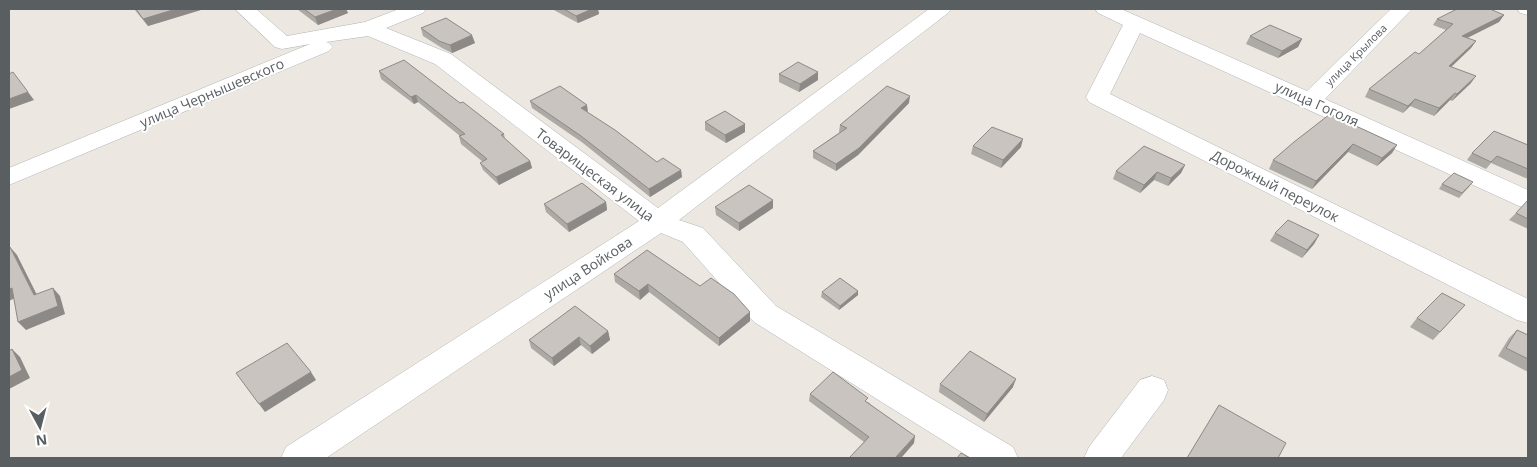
<svg xmlns="http://www.w3.org/2000/svg" width="1537" height="467" font-family="'Open Sans',sans-serif">
<style>
.lines{fill:none;stroke-linecap:round;stroke-linejoin:round}
.minor-casing{stroke:#b1b5b8;stroke-width:1}
.minor{fill:#fff;fill-rule:evenodd}
.wall{fill:#ada9a4}
.shaded-wall{fill:#8d8986}
.building{fill:#c9c4bf;stroke:#8d8986}
.labels{text-anchor:middle;stroke-width:4;stroke-linejoin:round;paint-order:stroke}
.far-street-label{font-size:11px;fill:#595e61;stroke:#fff}
.street-label{font-size:14px;fill:#595e61;stroke:#fff}
</style>
<rect width="100%" height="100%" fill="#ece7e0"/>
<g class="lines">
<defs>
<g id="minor">
<polygon points="235,9 256,9 287,36 365,22 399,9 426,9 423,13 386,28 451,54 658,208 929,9 951,9 948,13 679,220 703,228 776,306 1013,447 1018,458 971,458 754,322 683,242 661,233 326,458 281,458 286,447 639,221 435,64 368,36 326,42 329,43 333,47 329,51 9,185 9,168 310,44 282,49 275,47"/>
<polygon points="1095,9 1121,9 1307,91 1391,9 1412,9 1325,99 1528,190 1528,209 1519,206 1140,33 1110,94 1528,299 1528,323 1517,320 1089,102 1086,97 1123,25 1098,13"/>
<polygon points="1517,9 1528,9 1528,15 1520,13"/>
<polygon points="1152,376 1164,380 1168,390 1164,400 1121,458 1084,458 1089,447 1140,380"/>
</g>
</defs>
<use href="#minor" class="minor-casing"/>
<use href="#minor" class="minor"/>
</g>
<g class="wall">
<polygon points="134,9 204,9 148,26"/>
<polygon points="297,9 346,9 348,13 318,25"/>
<polygon points="552,9 598,9 599,14 578,23"/>
<polygon points="1504,15 1499,22 1467,38 1476,41 1471,48 1451,66 1471,83 1452,101 1450,100 1434,116 1410,106 1403,113 1365,97 1369,89 1419,54 1446,30 1433,25 1437,19"/>
<polygon points="421,28 475,43 452,53 442,48 423,36"/>
<polygon points="1250,36 1302,39 1298,47 1278,58 1246,44"/>
<polygon points="379,71 460,103 504,134 505,139 530,161 532,168 499,185 483,170 480,163 483,162 461,144 459,136 460,136 418,102 414,104 381,79"/>
<polygon points="818,72 818,80 799,92 779,82 779,74"/>
<polygon points="530,101 588,113 657,162 681,170 682,177 650,197 583,143 532,108"/>
<polygon points="909,103 858,155 836,171 813,158 813,151 840,132 839,132 840,125"/>
<polygon points="1330,114 1397,145 1392,153 1377,166 1348,152 1312,189 1269,169 1273,160"/>
<polygon points="705,122 745,132 726,143 705,130"/>
<polygon points="1528,145 1528,179 1491,163 1486,169 1467,160 1472,153"/>
<polygon points="973,146 1021,147 1001,168 971,154"/>
<polygon points="1185,165 1181,173 1168,186 1154,180 1140,193 1113,179 1116,171"/>
<polygon points="1442,184 1470,186 1459,198 1439,189"/>
<polygon points="773,200 773,208 739,231 716,215 715,207"/>
<polygon points="606,202 607,210 569,232 546,212 544,204"/>
<polygon points="1528,202 1528,229 1509,220 1516,213"/>
<polygon points="1275,233 1319,235 1314,244 1302,258 1270,241"/>
<polygon points="614,274 700,286 750,312 750,321 719,346 649,292 640,300 615,282"/>
<polygon points="858,291 858,295 839,310 821,297 822,292"/>
<polygon points="1465,305 1433,340 1410,327 1417,318"/>
<polygon points="1517,330 1528,335 1528,372 1498,356 1509,338"/>
<polygon points="608,331 610,340 592,354 581,345 554,366 531,348 529,340"/>
<polygon points="940,384 1013,387 984,422 939,392"/>
<polygon points="810,394 868,402 914,443 901,458 849,458 864,442 809,401"/>
</g>
<g class="shaded-wall">
<polygon points="176,9 204,9 148,26 143,19"/>
<polygon points="337,9 346,9 348,13 318,25 315,17"/>
<polygon points="592,9 598,9 599,14 578,23 576,16"/>
<polygon points="1504,15 1499,22 1457,43 1462,36"/>
<polygon points="472,35 475,43 452,53 450,45"/>
<polygon points="1302,39 1298,47 1278,58 1282,51"/>
<polygon points="1476,41 1471,48 1445,73 1449,66"/>
<polygon points="818,72 818,80 799,92 800,84"/>
<polygon points="1476,76 1471,83 1452,101 1457,94"/>
<polygon points="28,92 34,100 9,109 9,99"/>
<polygon points="1455,93 1450,100 1434,116 1439,108"/>
<polygon points="416,95 418,102 414,104 411,97"/>
<polygon points="910,96 909,103 858,155 836,171 836,164"/>
<polygon points="1415,99 1410,106 1403,113 1408,106"/>
<polygon points="587,105 588,112 581,108"/>
<polygon points="745,124 745,132 726,143 725,135"/>
<polygon points="1023,139 1021,147 1001,168 1003,160"/>
<polygon points="1353,144 1348,152 1312,189 1316,181"/>
<polygon points="1397,145 1392,153 1377,166 1382,158"/>
<polygon points="530,161 532,168 499,185 496,177"/>
<polygon points="1185,165 1181,173 1168,186 1171,178"/>
<polygon points="681,170 682,177 650,197 649,189"/>
<polygon points="1157,172 1154,180 1140,193 1144,185"/>
<polygon points="773,200 773,208 739,231 739,223"/>
<polygon points="606,202 607,210 569,232 567,224"/>
<polygon points="1319,235 1314,244 1302,258 1307,250"/>
<polygon points="10,247 17,255 41,303 34,295"/>
<polygon points="648,284 649,292 640,300 639,291"/>
<polygon points="12,288 19,296 9,301 9,289"/>
<polygon points="53,288 60,296 65,314 26,330 18,322"/>
<polygon points="858,291 858,295 839,310 840,306"/>
<polygon points="750,312 750,321 719,346 719,338"/>
<polygon points="608,331 610,340 592,354 590,346"/>
<polygon points="579,337 581,345 554,366 552,358"/>
<polygon points="12,349 20,357 30,378 9,389 9,377"/>
<polygon points="311,372 316,380 265,412 259,404"/>
<polygon points="1016,379 1013,387 984,422 987,414"/>
<polygon points="915,436 914,443 901,458 895,458"/>
</g>
<g class="building">
<polygon points="136,9 176,9 143,19"/>
<polygon points="304,9 337,9 315,17"/>
<polygon points="564,9 592,9 576,16"/>
<polygon points="1457,9 1490,9 1504,15 1462,36 1476,41 1449,66 1476,76 1457,94 1455,93 1439,108 1415,99 1408,106 1369,89 1415,52 1419,54 1453,24 1437,19"/>
<polygon points="446,18 472,35 450,45 439,41 421,28"/>
<polygon points="1270,25 1302,39 1282,51 1250,36"/>
<polygon points="404,60 460,103 463,102 504,134 501,135 530,161 496,177 480,163 487,159 459,136 465,134 416,95 411,97 379,71"/>
<polygon points="798,62 818,72 800,84 779,74"/>
<polygon points="13,72 28,92 9,99 9,74"/>
<polygon points="560,86 587,105 581,108 615,130 657,162 663,158 681,170 649,189 581,136 530,101"/>
<polygon points="887,86 910,96 859,148 836,164 813,151 847,128 840,125"/>
<polygon points="725,111 745,124 725,135 705,122"/>
<polygon points="1330,114 1397,145 1382,158 1353,144 1316,181 1273,160 1294,142"/>
<polygon points="992,127 1023,139 1003,160 973,146"/>
<polygon points="1494,131 1528,145 1528,169 1497,156 1491,162 1472,153"/>
<polygon points="1144,146 1185,165 1171,178 1157,172 1144,185 1116,171"/>
<polygon points="1454,173 1473,182 1462,193 1442,184"/>
<polygon points="582,183 606,202 567,224 544,204"/>
<polygon points="749,185 773,200 739,223 715,207"/>
<polygon points="1527,201 1528,202 1528,219 1516,213"/>
<polygon points="1288,220 1319,235 1307,250 1275,233"/>
<polygon points="9,247 10,247 34,295 53,288 58,306 18,322 12,288 9,289"/>
<polygon points="647,250 700,286 711,278 734,294 750,312 719,338 648,284 639,291 614,274"/>
<polygon points="840,278 858,291 840,306 822,292"/>
<polygon points="1442,293 1465,305 1440,332 1417,318"/>
<polygon points="575,306 608,331 590,346 579,337 552,358 529,340"/>
<polygon points="1517,330 1528,335 1528,359 1506,348"/>
<polygon points="287,343 311,372 259,404 236,373"/>
<polygon points="12,349 22,370 9,377 9,351"/>
<polygon points="970,351 1016,379 987,414 940,384"/>
<polygon points="833,372 868,398 865,401 915,436 895,458 849,458 869,437 810,394"/>
<polygon points="1219,405 1286,443 1278,458 1187,458"/>
<polygon points="961,453 970,458 957,458"/>
</g>
<g class="labels">
<g class="far-street-label">
<text transform="translate(1356 55) rotate(-45)" y="4">улица Крылова</text>
</g>
<g class="street-label">
<text transform="translate(212 93) rotate(-23)" y="5">улица Чернышевского</text>
<text transform="translate(1317 104) rotate(24)" y="5">улица Гоголя</text>
<text transform="translate(595 175) rotate(37)" y="5">Товарищеская улица</text>
<text transform="translate(1275 186) rotate(27)" y="5">Дорожный переулок</text>
<text transform="translate(588 268) rotate(-33)" y="5">улица Войкова</text>
</g>
</g>
<rect width="1537" height="467" fill="none" stroke="#595e61" stroke-width="20"/>
<g transform="translate(40 427) rotate(173)" stroke="#ffffff" stroke-width="4" paint-order="stroke">
<path d="M0-4L9 19L0 12L-9 19Z" fill="#595e61"/>
<text y="-8" font-size="14" font-weight="bold" text-anchor="middle" fill="#595e61">N</text>
</g>
</svg>
